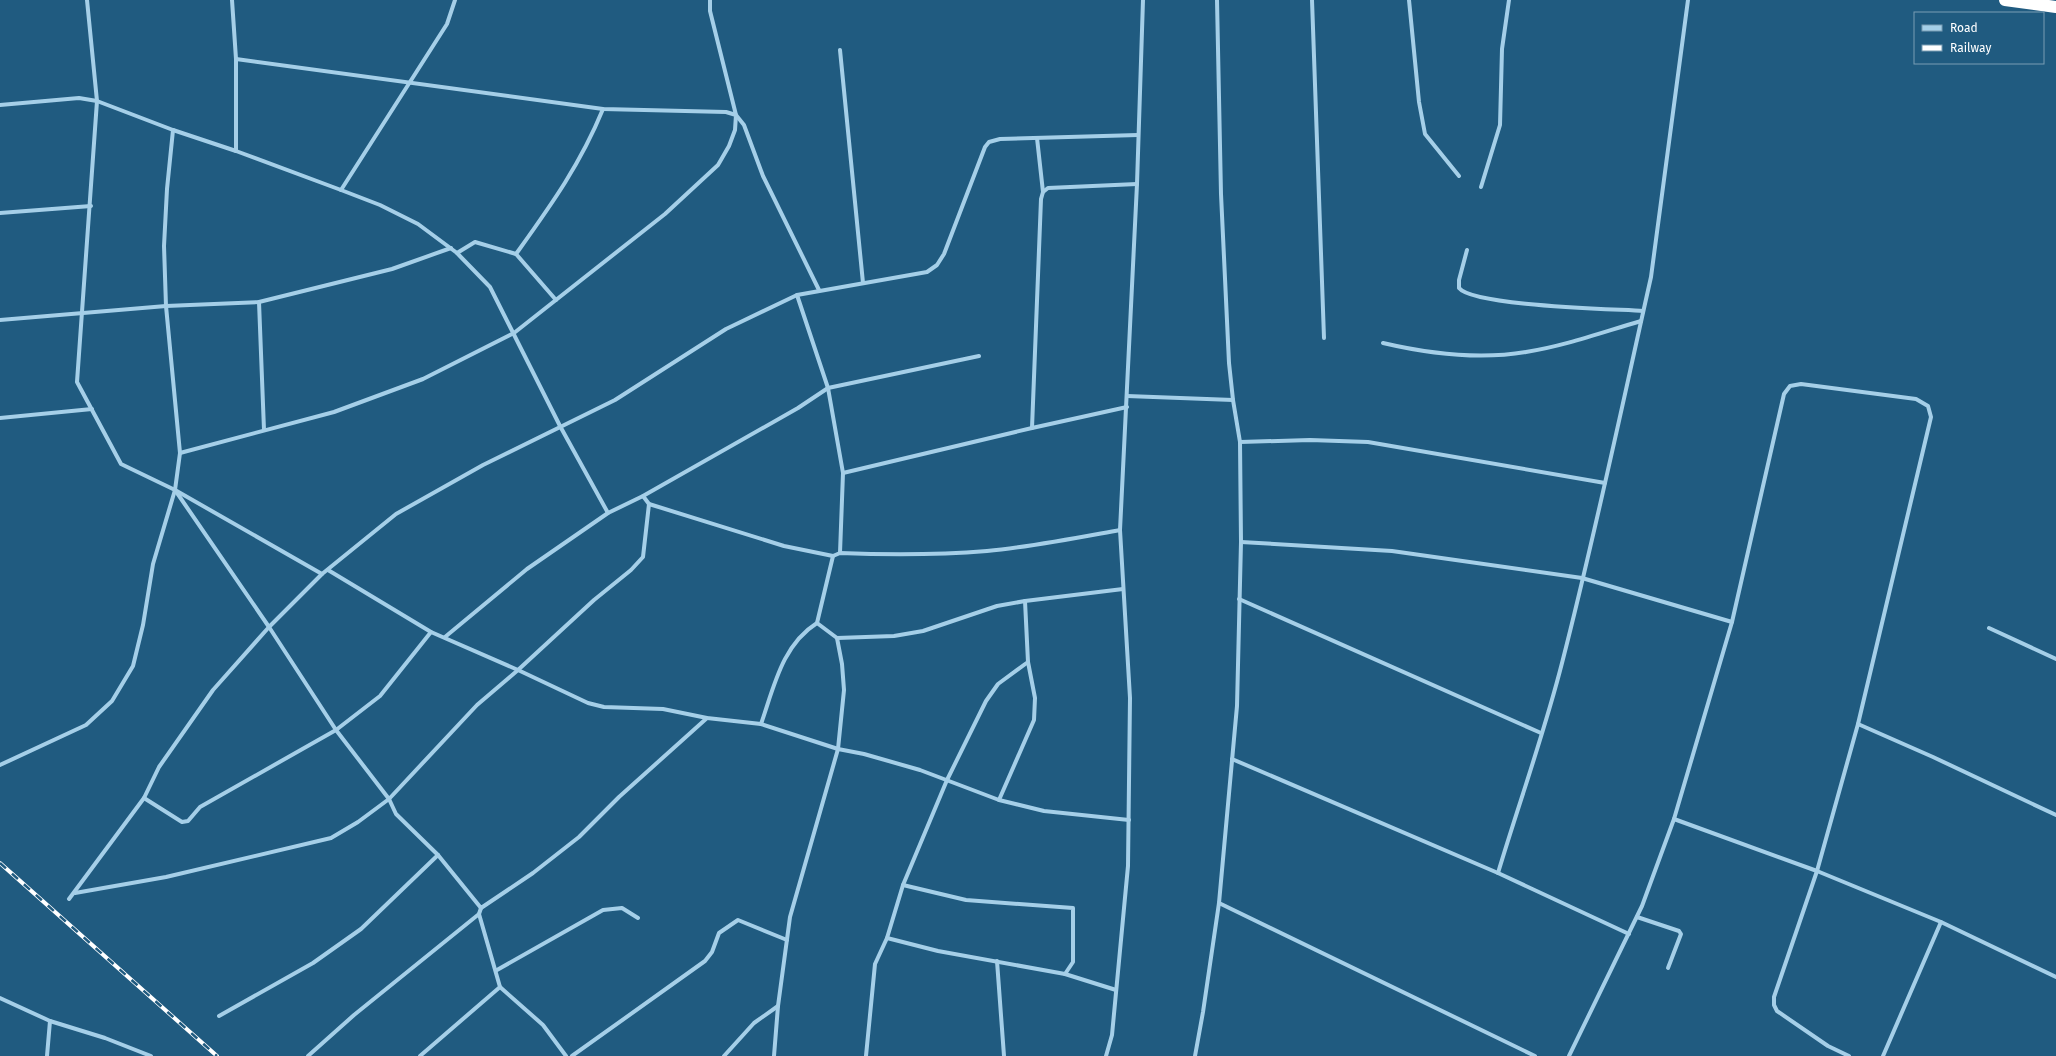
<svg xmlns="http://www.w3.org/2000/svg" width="2056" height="1056" font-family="'Fira Sans',sans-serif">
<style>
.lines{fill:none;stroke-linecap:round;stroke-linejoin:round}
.street{stroke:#a5cfe8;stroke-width:4}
.highway{stroke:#fff;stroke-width:12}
.rail-casing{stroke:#fff;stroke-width:4}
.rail{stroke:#205b80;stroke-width:2.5;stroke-dasharray:8;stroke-linecap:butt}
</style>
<rect width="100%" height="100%" fill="#205b80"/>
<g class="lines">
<g class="street">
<polyline points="87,0 97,101 77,382 121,464 175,490 322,574"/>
<polyline points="232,0 236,59 236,151"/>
<polyline points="710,0 710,11 736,115 744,125 763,176 819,290"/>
<polyline points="1312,0 1324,338"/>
<polyline points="1409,0 1419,102 1425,134 1459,176"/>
<polyline points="840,50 863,283"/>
<polyline points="0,105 79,98 97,101 173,130 236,151 341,190 380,205 418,224 457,253 490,287 560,426 608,513"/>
<polyline points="1037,138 1043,192"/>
<polyline points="1481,187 1500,125 1502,49 1509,0"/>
<polyline points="341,190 447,24 455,0"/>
<polyline points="0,213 91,206"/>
<path d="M 1467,250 L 1459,280 L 1459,288 C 1473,306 1614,309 1643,311"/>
<polyline points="457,253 475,242 516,254"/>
<polyline points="797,295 828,388 843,473 840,553"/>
<path d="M 556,300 L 516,254 C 551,205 580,165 603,109"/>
<polyline points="259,302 264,430"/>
<polyline points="0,320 166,306 259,302 392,269 451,248"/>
<path d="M 1383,343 C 1430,354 1478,360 1526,352 C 1565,346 1603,332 1641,321"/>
<polyline points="1127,396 1233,400"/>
<polyline points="0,418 92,409"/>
<polyline points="1032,428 1041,199 1043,192 1048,188 1137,184"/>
<polyline points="1240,442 1310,440 1368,442 1605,483"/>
<polyline points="180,453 334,412 423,379 514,333 665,214 718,165 729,146 735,130 736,115 726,112 603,109 236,59"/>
<polyline points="843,473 1032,428 1127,407"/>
<polyline points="175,490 269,627 336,730 389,799 396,814 438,855 481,908 533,873 579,837 619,797 707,718"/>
<polyline points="643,496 649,504 784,546 833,556"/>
<polyline points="649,504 643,557 631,570 594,600 518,670 588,703 604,707 663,709 707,718 761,724 838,749 864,754 920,770 999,800 1044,811 1129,820"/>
<polyline points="1241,542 1392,551 1582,578 1732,622"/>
<polyline points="1239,599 1541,733"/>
<polyline points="1989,628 2056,659"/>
<polyline points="445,637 527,569 608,513 643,496 798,408 828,388 979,356"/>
<polyline points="837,638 894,636 923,631 997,606 1025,601 1123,589"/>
<path d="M 761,724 C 774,687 782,645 817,623 L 833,556 L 840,553 C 889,555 938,555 987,551 C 1031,547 1076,538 1120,530"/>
<polyline points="1232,759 1498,873 1629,934"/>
<polyline points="0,765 86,725 112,701 133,666 143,625 153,564 175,490 180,453 166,306 164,246 167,189 173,130"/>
<polyline points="144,798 182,822 188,821 200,807 336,730 380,696 431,632"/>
<polyline points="999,800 1034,720 1035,698 1028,662 1025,601"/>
<polyline points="1674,819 1817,871 1941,922 2056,977"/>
<path d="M 1498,873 C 1519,803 1544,734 1562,663 C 1595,535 1622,406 1651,277 L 1688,0"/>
<polyline points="903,885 966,900 1073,908 1073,962 1065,974"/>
<polyline points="75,893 166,877 331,838 358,822 389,799 477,705 518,670 431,632 328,570"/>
<polyline points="69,899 144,798 159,767 213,690 269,627 322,574 396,514 483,465 615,400 726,329 797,295 927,272 937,265 944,254 985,147 989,142 1000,139 1138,135"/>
<polyline points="1219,903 1535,1056"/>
<polyline points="1637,917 1679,931 1681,934 1668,968"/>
<polyline points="887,938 938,951 1065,974 1116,990"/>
<polyline points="997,961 1004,1056"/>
<polyline points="497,970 603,910 622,908 638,918"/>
<polyline points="500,987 543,1025 566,1056"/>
<polyline points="0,998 50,1021 105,1038 151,1056"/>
<polyline points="219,1016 313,963 361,929 438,855"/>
<polyline points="47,1056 50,1021"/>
<polyline points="308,1056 354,1015 479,914 481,908"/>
<polyline points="420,1056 500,987 479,914"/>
<polyline points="572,1056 705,961 712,952 719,933 738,920 787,940"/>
<polyline points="724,1056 754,1023 778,1006"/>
<polyline points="774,1056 778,1006 790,917 838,749 844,690 842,664 837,638 817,623"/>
<polyline points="866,1056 875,964 887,938 903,885 947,780 986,701 998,684 1028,662"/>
<polyline points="1106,1056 1112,1035 1128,866 1130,698 1120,530 1137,184 1143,0"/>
<polyline points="1195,1056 1203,1012 1219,903 1237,706 1241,542 1240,442 1233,400 1229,363 1221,194 1217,0"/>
<polyline points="1569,1056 1642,906 1674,819 1732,622 1784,394 1790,386 1801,384 1916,399 1928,406 1931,417 1858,724"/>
<polyline points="1849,1056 1828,1046 1777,1011 1774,1005 1774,997 1817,871 1858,724 1933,757 2056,815"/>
<polyline points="1883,1056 1941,922"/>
</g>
<polyline class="highway" points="2005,0 2056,7"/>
<defs>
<polyline id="rail" points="0,863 217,1056"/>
</defs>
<use href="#rail" class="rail-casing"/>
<use href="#rail" class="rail"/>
</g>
<rect x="1914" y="12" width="130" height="52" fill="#205b80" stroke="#799db3"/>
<rect x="1922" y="25" width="20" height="6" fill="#a5cfe8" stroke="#799db3"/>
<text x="1950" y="32" font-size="12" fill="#ffffff">Road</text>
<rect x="1922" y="45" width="20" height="6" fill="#ffffff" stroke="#799db3"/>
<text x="1950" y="52" font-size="12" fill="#ffffff">Railway</text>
</svg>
